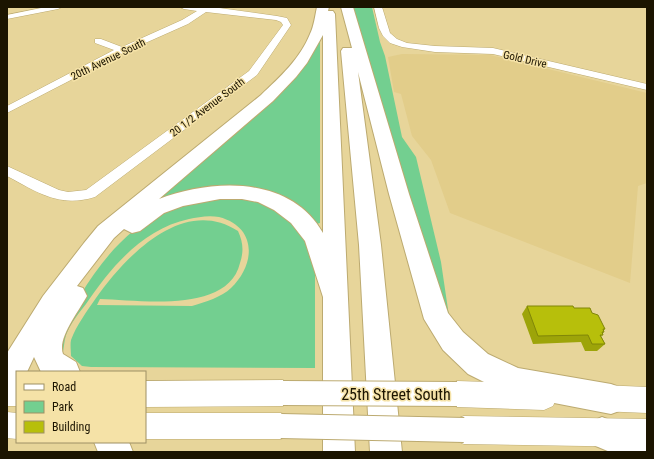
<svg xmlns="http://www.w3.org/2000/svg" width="654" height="459" font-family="'Roboto Condensed',sans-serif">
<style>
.built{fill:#e2cd8a}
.green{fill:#73cf90}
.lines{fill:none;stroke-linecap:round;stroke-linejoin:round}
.minor-casing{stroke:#bcaa70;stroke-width:1}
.major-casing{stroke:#bcaa70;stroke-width:1}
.highway-casing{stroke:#bcaa70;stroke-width:2}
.minor{fill:#fff;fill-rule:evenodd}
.major{fill:#fff;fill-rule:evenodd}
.highway{fill:#fff;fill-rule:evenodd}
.major-bridge-casing{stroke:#bcaa70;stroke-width:26;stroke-linecap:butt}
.major-bridge{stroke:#fff;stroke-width:24}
.wall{fill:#9da409}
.building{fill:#b7bf0b;stroke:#808608}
.labels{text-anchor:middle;stroke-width:3;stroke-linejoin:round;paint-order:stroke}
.far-street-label{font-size:11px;fill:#1b1400;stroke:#f5e2a7}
.near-street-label{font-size:16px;fill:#1b1400;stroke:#f5e2a7}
</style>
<rect width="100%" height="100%" fill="#e7d59a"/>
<polygon class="built" points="402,54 490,55 647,93 647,183 638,186 630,283 450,213 431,160 412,136 401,94 394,92 388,57"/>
<g class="green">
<polygon points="351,7 372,7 380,42 385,56 402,137 416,157 441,262 450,323 441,319"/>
<polygon points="316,40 320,40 320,223 313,225 254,191 151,208 189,165 249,116"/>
<path d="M 205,198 L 241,198 L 269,205 L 302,229 L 315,255 L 315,368 L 91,367 L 82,366 L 71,356 C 71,351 70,345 71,340 C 76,326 87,311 96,298 C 125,257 183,195 238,231 C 243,242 244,251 240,263 C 228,314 140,300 100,299 L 97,305 L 192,306 C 205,302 222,297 231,288 C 256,264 257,227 219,217 C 209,215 198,217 189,219 C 143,229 111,267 86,304 C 79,313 70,324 66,335 C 64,341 64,349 62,356 L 56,340 C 83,287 111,237 167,209 C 178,204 193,202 205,198 Z"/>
</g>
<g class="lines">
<defs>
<g id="minor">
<polygon points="46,7 62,7 58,9 7,19 7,15"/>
<path d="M 180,7 L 212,7 L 277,16 L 287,18 L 291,25 L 257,75 L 95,197 C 59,208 37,192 7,176 L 7,166 L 59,190 L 68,192 L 86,190 L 249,71 L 283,25 L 281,22 L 276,20 L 206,12 L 188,24 L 125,52 L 7,113 L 7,106 L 114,50 L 95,43 L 95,39 L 101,39 L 122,47 L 182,20 L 197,11 L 184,9 Z"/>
<polygon points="374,7 382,7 390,33 397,39 407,43 435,46 493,48 647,84 647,90 493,54 435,52 402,47 390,43 383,36 379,28"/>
</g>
<g id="major">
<rect x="7" y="380" width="10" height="26"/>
<polygon points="283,380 292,384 296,393 292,402 283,406 145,407 145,381"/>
<polygon points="457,381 544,384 553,388 557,397 553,406 544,410 457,407 448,403 444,394 448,385"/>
<polygon points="600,385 647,387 647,413 600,411 591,407 587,398 591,389"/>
<polygon points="7,412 17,413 17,439 7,438"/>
<polygon points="145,413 281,413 291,416 294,426 291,436 281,439 145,439"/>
<polygon points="464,416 647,419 647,447 464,444 454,440 450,430 454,420"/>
</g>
<g id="highway">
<path d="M 317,7 L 329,7 L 328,11 L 333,11 L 335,14 L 355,452 L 323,452 L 323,297 L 305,241 L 291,223 L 274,210 L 258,202 L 242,199 L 220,199 L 183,206 L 164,213 L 140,231 L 132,233 L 124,229 L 114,238 L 77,286 L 83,288 L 87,296 C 79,311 57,338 63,354 L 76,362 L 80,372 L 41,372 L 34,357 L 27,372 L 17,372 L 17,392 L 7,396 L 7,353 L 43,296 L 84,243 L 98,226 L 261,95 C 280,77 300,59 310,34 C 314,26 315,16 317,7 ZM 323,35 L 323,233 C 290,175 212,179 159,199 L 273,101 L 296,77 L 307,63 Z"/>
<polygon points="341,7 353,7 409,194 448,313 463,332 488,354 518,368 611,384 622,388 626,399 622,410 611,414 518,396 496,388 468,374 443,350 424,319 389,194 358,72 381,245 402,452 370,452 359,245 341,51 343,48 352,48"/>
<polygon points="602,417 647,435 647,452 610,452 591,444 586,433 591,422"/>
<polygon points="94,442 129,442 133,452 98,452"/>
</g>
</defs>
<use href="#minor" class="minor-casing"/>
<use href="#major" class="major-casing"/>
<use href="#highway" class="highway-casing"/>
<use href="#minor" class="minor"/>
<use href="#major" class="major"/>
<use href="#highway" class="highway"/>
<defs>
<g id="major-bridge">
<polyline points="283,393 457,394"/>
<polyline points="281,426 464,430"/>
</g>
</defs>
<use href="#major-bridge" class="major-bridge-casing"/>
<use href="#major-bridge" class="major-bridge"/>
</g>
<polygon class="wall" points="527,306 574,308 592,313 605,329 604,330 604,332 603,333 603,335 601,336 605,344 597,351 585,351 581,342 533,344 522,314"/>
<polygon class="building" points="527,306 573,306 574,308 590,308 592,313 598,315 605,329 603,329 604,332 602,332 603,335 600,335 605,344 592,344 588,335 538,336"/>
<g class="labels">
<g class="far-street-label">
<text transform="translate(108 59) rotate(-26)" y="4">20th Avenue South</text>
<text transform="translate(525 59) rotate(13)" y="4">Gold Drive</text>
<text transform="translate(207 107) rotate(-37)" y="4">20 1/2 Avenue South</text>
</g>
<g class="near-street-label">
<text x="396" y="400">25th Street South</text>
</g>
</g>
<rect width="654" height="459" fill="none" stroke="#1b1400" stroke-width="16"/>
<rect x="16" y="371" width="130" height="72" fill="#f5e2a7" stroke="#9e9064"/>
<rect x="24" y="384" width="20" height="6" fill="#ffffff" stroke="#9e9064"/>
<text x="52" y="391" font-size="12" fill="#1b1400">Road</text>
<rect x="24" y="401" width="20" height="12" fill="#73cf90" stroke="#9e9064"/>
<text x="52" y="411" font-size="12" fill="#1b1400">Park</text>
<rect x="24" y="421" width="20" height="12" fill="#b7bf0b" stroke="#9e9064"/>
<text x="52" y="431" font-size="12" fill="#1b1400">Building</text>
</svg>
